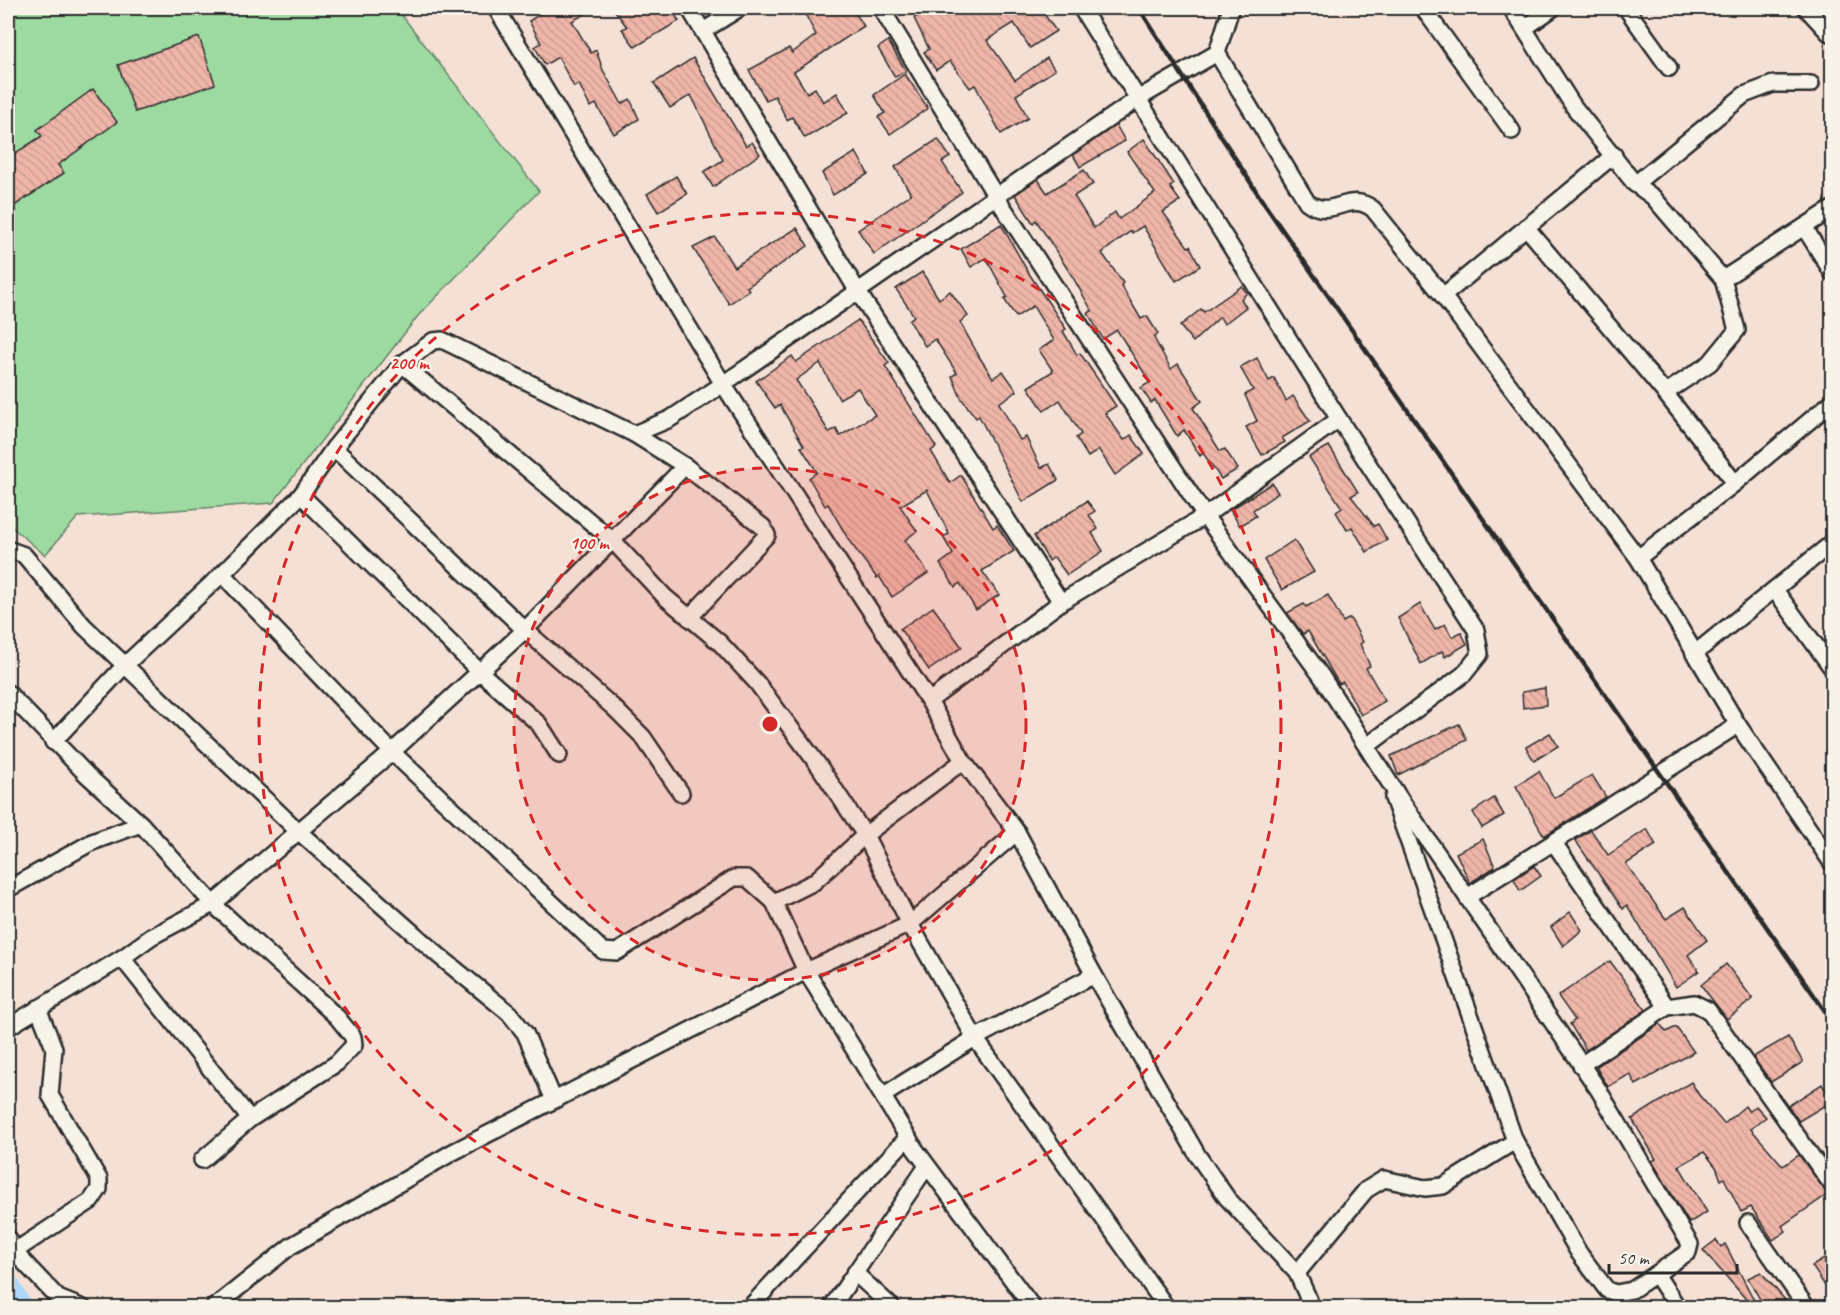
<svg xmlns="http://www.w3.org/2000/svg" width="1840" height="1315" font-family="Caveat,sans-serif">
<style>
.garden{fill:#9ddaa1;stroke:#648266;stroke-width:1.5}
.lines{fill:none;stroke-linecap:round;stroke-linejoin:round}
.canal{stroke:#add7f8;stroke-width:18}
.building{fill:url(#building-back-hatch);stroke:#2b2b2b;stroke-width:1.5;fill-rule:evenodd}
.street-casing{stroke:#2b2b2b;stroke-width:20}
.street{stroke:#f7f3e8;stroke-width:15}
.rail{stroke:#2b2b2b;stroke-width:4.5}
.ring{fill:none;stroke:#d62828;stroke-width:3;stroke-dasharray:10 8}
.centre{fill:#d62828;stroke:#f7f3e8;stroke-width:3}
.ring-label{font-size:18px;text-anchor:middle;font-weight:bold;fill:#d62828;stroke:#f7f3e8;stroke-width:5;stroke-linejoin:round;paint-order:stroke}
</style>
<defs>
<pattern id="building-back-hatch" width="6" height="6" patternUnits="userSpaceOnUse" patternTransform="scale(1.5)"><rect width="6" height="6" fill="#efb5a9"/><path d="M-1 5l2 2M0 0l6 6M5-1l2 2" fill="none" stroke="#cd9c92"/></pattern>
</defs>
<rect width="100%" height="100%" fill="#f5e0d5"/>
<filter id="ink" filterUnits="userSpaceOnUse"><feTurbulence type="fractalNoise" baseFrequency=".0167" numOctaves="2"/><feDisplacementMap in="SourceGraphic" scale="12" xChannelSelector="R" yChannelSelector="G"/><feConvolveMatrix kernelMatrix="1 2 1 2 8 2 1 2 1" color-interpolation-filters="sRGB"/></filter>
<g filter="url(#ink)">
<polygon class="garden" points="8,8 396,8 539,191 418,316 273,503 78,517 45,555 8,524"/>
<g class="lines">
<polyline class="canal" points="8,1279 24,1308"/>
</g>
<g class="building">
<polygon points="549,8 596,8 572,21 591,53 596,50 603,70 622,104 630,99 639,119 614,134 596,104 590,107 579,84 574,87 558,57 545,65 535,47 541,43 529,21"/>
<polygon points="613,8 671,8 679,21 635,47 622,29 627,27"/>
<polygon points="802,8 852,8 864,26 794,72 807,93 815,88 823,102 837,93 848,113 805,138 792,117 787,120 775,96 766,100 749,70 789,48 792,53 816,35"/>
<polygon points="933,8 1040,8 1056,31 1030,48 1014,23 987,40 1015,80 1047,58 1055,70 1016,95 1028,118 1001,134 975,85 970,88 950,61 936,70 924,52 929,49 914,18"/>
<polygon points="199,37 215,84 135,112 118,65"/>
<polygon points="888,41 906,71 895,77 878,48"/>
<polygon points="693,58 746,146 752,142 760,154 713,187 704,172 723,160 691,95 670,108 654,83"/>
<polygon points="905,74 928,108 890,134 878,117 885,113 874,95"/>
<polygon points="93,89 117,122 58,165 64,173 8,210 8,158 42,136 37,130"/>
<polygon points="1116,125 1125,141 1080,167 1073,155"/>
<polygon points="938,139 950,157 942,162 962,192 874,254 858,230 911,194 895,167"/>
<polygon points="1144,139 1174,184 1170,187 1180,201 1163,212 1188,247 1190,246 1200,266 1176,281 1143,226 1132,233 1131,231 1102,253 1123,283 1121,285 1141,319 1147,316 1158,334 1154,338 1171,369 1178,364 1202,401 1193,408 1220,451 1225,449 1238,469 1221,479 1203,453 1200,456 1184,430 1177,436 1155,400 1151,403 1141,388 1150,382 1117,330 1103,339 1088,313 1092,311 1072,276 1036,220 1033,223 1015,195 1038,179 1047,193 1084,170 1093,184 1074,196 1094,228 1115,212 1119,219 1155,193 1127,152"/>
<polygon points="856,152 868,174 833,195 822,173"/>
<polygon points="676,176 687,194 658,212 647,194"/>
<polygon points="1001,224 1028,272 1066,329 1063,331 1077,355 1080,353 1116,406 1105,413 1124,440 1131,435 1144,454 1115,475 1099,450 1088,457 1076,438 1081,434 1060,400 1044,411 1028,387 1053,371 1039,350 1054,340 1033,306 1016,317 1004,299 1007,297 986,258 971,267 961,249"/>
<polygon points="797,228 808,246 747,287 749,290 729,304 693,248 715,237 734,267"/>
<polygon points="922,272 939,299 950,291 968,316 960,322 980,358 993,378 1003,371 1017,391 999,403 1020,440 1026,437 1041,468 1049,464 1058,480 1023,502 979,416 976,418 961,398 952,376 957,373 935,339 925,346 909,320 914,316 896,289"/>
<polygon points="1242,286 1247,293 1241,299 1246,307 1224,324 1220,317 1193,342 1180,326 1201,309 1204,312"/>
<path d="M 858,320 L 889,363 L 885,366 L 936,447 L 931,451 L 950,483 L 961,475 L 993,528 L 997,525 L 1014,551 L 982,571 L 999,595 L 976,610 L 960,583 L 955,587 L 940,564 L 953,554 L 943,537 L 949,534 L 927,490 L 900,506 L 917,531 L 905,540 L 928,573 L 892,597 L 879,576 L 877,578 L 850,542 L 828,504 L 825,506 L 809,478 L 817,472 L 801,447 L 804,446 L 780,405 L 775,408 L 756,381 L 792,356 L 796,362 ZM 820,363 L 839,399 L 858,388 L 875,415 L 840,436 L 836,429 L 829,432 L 796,380 Z"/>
<polygon points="1257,358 1269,381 1274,378 1286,401 1293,396 1310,421 1282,438 1285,442 1262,455 1246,427 1257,421 1245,395 1253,390 1240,367"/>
<polygon points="1329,446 1358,492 1351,496 1374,526 1378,524 1387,540 1367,552 1352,527 1347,530 1336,512 1342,508 1309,457"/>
<polygon points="1272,483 1278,493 1253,510 1256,516 1240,526 1230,510"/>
<polygon points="1087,501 1095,511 1089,515 1098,529 1092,533 1103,551 1067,575 1054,557 1049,561 1034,536"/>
<polygon points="1294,540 1314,572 1282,590 1264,560"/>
<polygon points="1328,595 1343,622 1350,618 1363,642 1360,644 1370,666 1366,668 1385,701 1361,715 1343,682 1339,684 1308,631 1303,634 1287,613 1304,604 1306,607"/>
<polygon points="1420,604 1435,630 1445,624 1452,637 1461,632 1467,644 1445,657 1442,651 1421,664 1398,618"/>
<polygon points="933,607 962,647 929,670 900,629"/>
<polygon points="1545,688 1546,705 1523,708 1522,692"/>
<polygon points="1459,724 1467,740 1398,775 1391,756"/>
<polygon points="1550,733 1558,746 1534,761 1526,747"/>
<polygon points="1539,771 1554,798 1592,775 1606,797 1544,836 1516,786"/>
<polygon points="1494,798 1504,815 1482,828 1473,812"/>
<polygon points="1647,829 1656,845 1626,864 1666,919 1685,907 1707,940 1688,955 1699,971 1676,987 1627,905 1623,909 1575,840 1591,830 1608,855"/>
<polygon points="1483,839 1495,867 1470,883 1456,853"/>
<polygon points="1534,866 1541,876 1520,891 1514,879"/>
<polygon points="1570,912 1582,930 1563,946 1551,927"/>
<polygon points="1610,961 1646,1010 1586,1050 1570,1024 1575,1020 1558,996"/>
<polygon points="1726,964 1753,999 1727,1019 1701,985"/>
<polygon points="1660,1024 1666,1032 1676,1027 1694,1052 1636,1085 1630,1074 1608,1087 1596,1067"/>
<polygon points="1788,1037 1803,1062 1771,1082 1753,1057"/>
<polygon points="1691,1082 1699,1095 1724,1124 1745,1106 1749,1112 1756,1106 1766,1117 1751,1129 1783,1166 1799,1155 1828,1194 1782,1226 1786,1231 1773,1240 1751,1207 1741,1212 1724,1178 1721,1180 1716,1167 1704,1152 1679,1166 1707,1212 1689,1223 1652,1161 1656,1159 1632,1119"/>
<polygon points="1822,1084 1832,1101 1799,1121 1788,1106"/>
<polygon points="1716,1240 1721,1247 1725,1244 1755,1302 1751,1305 1703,1250"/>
<polygon points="1833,1254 1833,1298 1812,1266"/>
<polygon points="1761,1272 1785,1300 1782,1308 1765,1308 1748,1278"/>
</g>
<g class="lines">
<defs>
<g id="street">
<polyline points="496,8 723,384 929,701 963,761 1017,832 1094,975 1198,1156 1227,1198 1297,1273 1309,1300 1307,1308"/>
<polyline points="689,8 858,292 1061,602"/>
<polyline points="881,8 997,198 1205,516 1322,677 1402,802 1598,1089 1690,1244 1688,1252 1656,1274 1678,1308"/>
<polyline points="1081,8 1339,419 1476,630 1480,654 1464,674 1367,746"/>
<polyline points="1423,8 1512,131"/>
<polyline points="1511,8 1574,107 1635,184 1653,197 1723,279 1737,330 1710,363 1665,393"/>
<polyline points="1626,8 1669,68"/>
<polyline points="1806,8 1829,33"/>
<polyline points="1525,28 1553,8"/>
<polyline points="703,31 740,8"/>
<path d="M 1217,53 L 1307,202 C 1332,221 1348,190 1373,209 L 1443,296 L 1614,155"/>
<polyline points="1635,184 1744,95 1773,84 1811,84"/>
<polyline points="1526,227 1665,393 1735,483 1638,558"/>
<polyline points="1804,227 1832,272"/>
<polyline points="1723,279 1832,209"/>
<polyline points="1443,296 1638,558 1738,725 1832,863"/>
<polyline points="402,364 433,341 442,340 634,434"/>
<polyline points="334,448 525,630 614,708 643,737 681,793"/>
<polyline points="685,466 763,527 767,535 689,618"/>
<polyline points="1735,483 1832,402"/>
<polyline points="301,495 479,671 539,724 559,755"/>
<polyline points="8,549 24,555 84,626 298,831 438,955 509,1013 525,1033 554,1100"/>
<polyline points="1775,590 1832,668"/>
<polyline points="1694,654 1832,543"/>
<polyline points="8,693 87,775 141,824 213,904 337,1017 353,1037 354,1045 337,1063 250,1119 202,1160"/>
<polyline points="929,701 1061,602 1205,516 1339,419"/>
<polyline points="53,742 125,665 222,574"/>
<polyline points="963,761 865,835 814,882 774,902 747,878 734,878 617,952 603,951 392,752 222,574 301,495 334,448 402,364 612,540 665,597 720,643 757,683 819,766 865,835 910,924 975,1038 1167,1308"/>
<polyline points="1393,798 1515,1141 1579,1253 1607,1290 1616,1293 1632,1290 1656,1274"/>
<polyline points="1554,843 1667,1007"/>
<polyline points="8,889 92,842 141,824"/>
<polyline points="1467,897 1738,725"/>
<polyline points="774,902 806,971 915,1149 1033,1308"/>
<polyline points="122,958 250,1119"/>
<polyline points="8,1027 122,958 151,937 213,904 392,752 525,630 685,466 634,434 670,419 723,384 1139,98 1217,53 1231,8"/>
<polyline points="1581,1065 1667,1007 1694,1003 1708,1010 1832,1185"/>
<polyline points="884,1095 975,1038 1094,975"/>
<polyline points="1748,1223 1807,1308"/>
<polyline points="8,1238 20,1258 58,1298 83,1308"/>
<polyline points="15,1251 91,1201 99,1189 99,1179 50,1095 54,1048 38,1008"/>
<polyline points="855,1273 927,1166"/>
<polyline points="1297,1273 1366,1190 1384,1179 1425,1188 1443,1186 1515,1141"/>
<polyline points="213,1308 291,1246 453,1152 806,971 910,924 1017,832"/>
<polyline points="749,1308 908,1137"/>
<polyline points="831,1308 855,1273 893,1308"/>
</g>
</defs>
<use href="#street" class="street-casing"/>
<use href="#street" class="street"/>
<polyline class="rail" points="1139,8 1265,205 1832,1021"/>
</g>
</g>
<circle cx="770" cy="724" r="256" fill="#d62828" fill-opacity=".12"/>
<g class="ring">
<circle cx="770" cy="724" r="256"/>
<circle cx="770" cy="724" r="511"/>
</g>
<circle cx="770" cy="724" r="9" class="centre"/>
<g class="ring-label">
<text x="409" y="369">200 m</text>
<text x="589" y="549">100 m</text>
</g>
<rect width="1840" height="1315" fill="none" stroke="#f7f3e8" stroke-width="30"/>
<rect x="15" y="15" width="1810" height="1285" fill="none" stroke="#2b2b2b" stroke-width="2" filter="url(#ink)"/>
<path d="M1609 1264v9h128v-9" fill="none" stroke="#2b2b2b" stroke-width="3"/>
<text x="1618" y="1264" font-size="18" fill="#2b2b2b" stroke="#f7f3e8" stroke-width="4.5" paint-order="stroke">50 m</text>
</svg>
